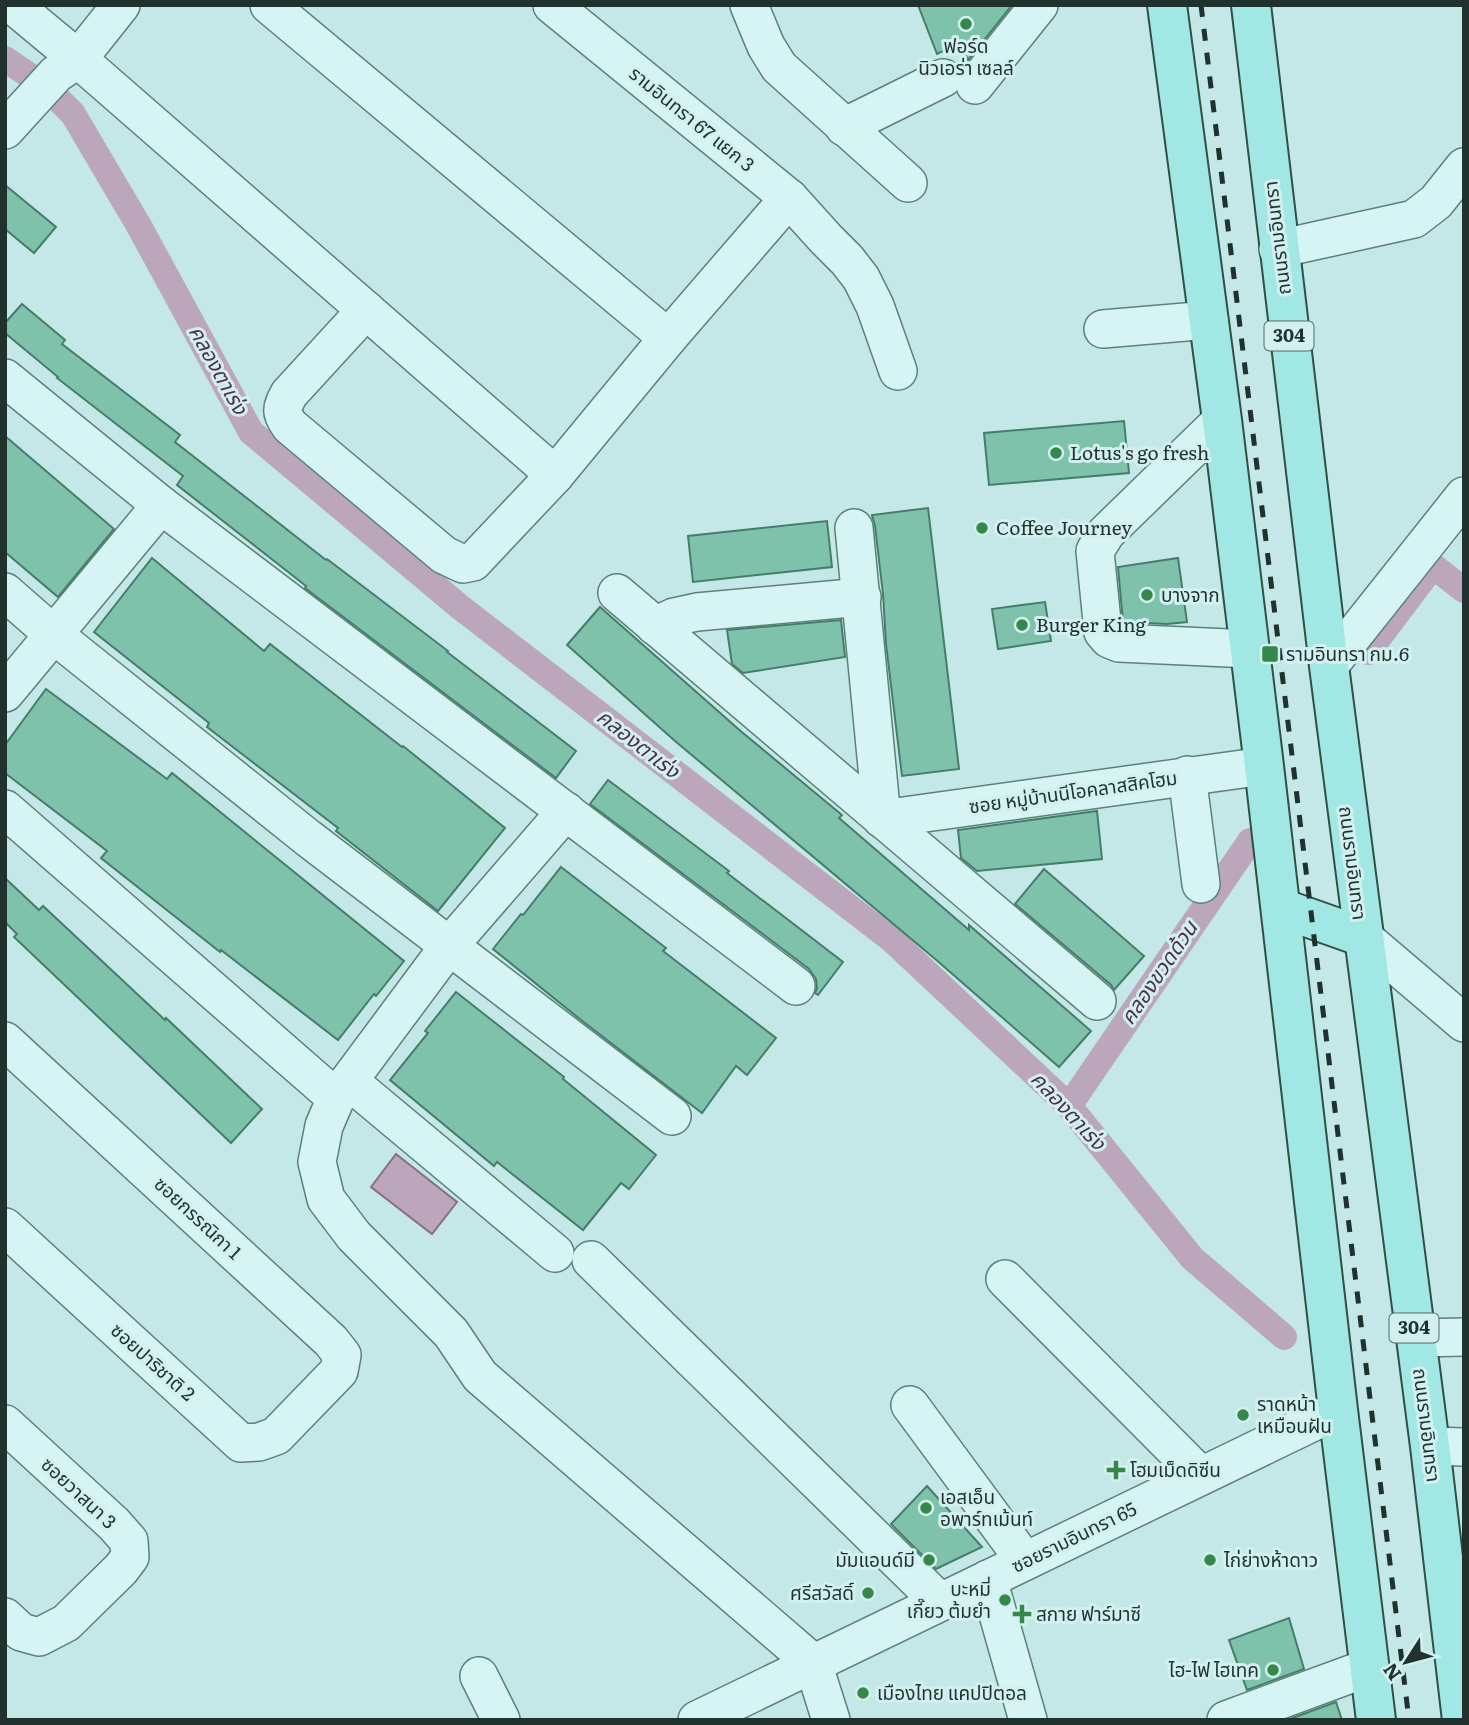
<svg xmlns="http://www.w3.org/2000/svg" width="1469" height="1725" font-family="Literata,'Noto Sans Thai',serif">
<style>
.water{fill:#bba6bc;stroke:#896e88;stroke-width:2}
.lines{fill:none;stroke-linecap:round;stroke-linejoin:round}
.canal{stroke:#bba6bc;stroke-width:26}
.building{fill:#7fc2ac;stroke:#467d6a;stroke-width:2}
.minor-casing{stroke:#5d8079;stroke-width:40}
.major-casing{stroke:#314f46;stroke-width:42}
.minor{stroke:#d6f4f3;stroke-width:37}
.major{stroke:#a1e7e3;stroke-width:38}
.rail{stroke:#1f322d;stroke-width:5;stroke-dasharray:12 12;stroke-linecap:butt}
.poi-dot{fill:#358849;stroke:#d3f0f0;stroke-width:2.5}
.labels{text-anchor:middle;stroke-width:6;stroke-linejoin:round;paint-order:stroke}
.shield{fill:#d3f0f0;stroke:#556b68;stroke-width:2}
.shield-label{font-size:18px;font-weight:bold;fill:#1f322d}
.poi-label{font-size:19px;fill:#1f322d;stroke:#d3f0f0;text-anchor:start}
.street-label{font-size:19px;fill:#1f322d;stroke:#d3f0f0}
.water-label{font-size:21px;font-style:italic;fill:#50304a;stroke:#d3f0f0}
</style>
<rect width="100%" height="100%" fill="#c4e8e7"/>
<polygon class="water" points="396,1154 457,1202 432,1234 371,1187"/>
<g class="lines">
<g class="canal">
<polyline points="5,59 30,76"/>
<polyline points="59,100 73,114 139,226 251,432 460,607 892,940 1069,1106 1192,1258 1284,1337"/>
<polyline points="1368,652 1433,566 1464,590"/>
<polyline points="1069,1106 1250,841"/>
</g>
</g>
<g class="building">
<polygon points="918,5 1012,5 968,60 960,43 937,54"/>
<polygon points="5,185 56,227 34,253 5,229"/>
<polygon points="22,304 65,340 62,344 180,435 175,442 326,560 327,559 448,651 447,652 576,751 556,778 305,588 306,586 177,485 183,476 57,378 58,377 5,333 5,323"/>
<polygon points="1124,421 1129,473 989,485 984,433"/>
<polygon points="5,436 114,529 58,597 5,552"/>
<polygon points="928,508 959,769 902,776 886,644 883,594 875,526 872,515"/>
<polygon points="827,521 832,567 693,582 688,536"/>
<polygon points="152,558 264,651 270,644 402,747 403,746 505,828 438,911 336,831 338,828 207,727 209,723 94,632"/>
<polygon points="1178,558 1187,622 1167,624 1123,622 1118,567"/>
<polygon points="1045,602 1051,641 998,649 992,609"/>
<polygon points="600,607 744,734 743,733 842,815 839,818 969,930 969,925 1091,1031 1059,1067 934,958 675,741 567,645"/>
<polygon points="841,620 845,657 743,673 732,664 727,630"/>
<polygon points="46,689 167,779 172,773 404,961 376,996 374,994 338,1040 221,950 220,952 101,858 107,851 5,773 5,745"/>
<polygon points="608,780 729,871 727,873 843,962 818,995 815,993 817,988 816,979 809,969 590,804"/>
<polygon points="1097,811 1102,859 977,871 961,858 958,830"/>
<polygon points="561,867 666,948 663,951 776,1038 747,1075 736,1066 702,1113 581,1020 493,949 521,914 523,915"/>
<polygon points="1044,869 1144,956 1114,990 1111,985 1015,904"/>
<polygon points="5,878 39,910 43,906 165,1020 166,1018 262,1109 231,1143 14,937 17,934 5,922"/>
<polygon points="456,992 564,1077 563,1079 656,1155 629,1189 621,1183 583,1230 497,1162 494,1166 390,1080 428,1033 425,1031"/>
<polygon points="927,1486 982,1547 936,1569 891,1524"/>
<polygon points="1289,1618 1304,1669 1247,1690 1229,1640"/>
<polygon points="1336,1702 1342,1720 1287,1720"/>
</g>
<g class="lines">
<defs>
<g id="minor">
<polyline points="13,5 78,59 555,475"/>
<polyline points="269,5 668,338"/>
<polyline points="552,5 789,198 826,239 847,260 861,278 875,306 898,371"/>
<polyline points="749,5 766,46 779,67 908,183"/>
<polyline points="975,85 1039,5"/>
<polyline points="844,127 943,78"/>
<polyline points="5,130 56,74 78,59 121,5"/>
<polyline points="1278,249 1414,219 1436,202 1464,167"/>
<path d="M 366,310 L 289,394 C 281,409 280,412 290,426 L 444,555 L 463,564 L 473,562 L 555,475 L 668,338 L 789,198"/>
<polyline points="1103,329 1209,320"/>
<polyline points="5,378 161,505 796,986"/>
<polyline points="1222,420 1106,533 1095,551 1103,632 1109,639 1119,643 1250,649"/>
<polyline points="854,528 882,819 1264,766"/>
<polyline points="5,592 53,634 308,838 672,1116"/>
<polyline points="617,593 1097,1001"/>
<polyline points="655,626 674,617 697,612 862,597"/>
<polyline points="1329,666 1464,496"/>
<polyline points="5,693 161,505"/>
<polyline points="1187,775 1201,884"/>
<polyline points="5,809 336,1098 324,1126 317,1162 326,1199 354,1236 451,1333 480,1376 813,1663 831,1720"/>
<polyline points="1363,937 1464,1023"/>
<polyline points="5,1041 331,1341 342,1355 339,1371 276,1436 259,1442 241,1443 5,1227"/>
<polyline points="349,1081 555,1253"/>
<polyline points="336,1098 449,946 566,811"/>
<polyline points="591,1260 940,1602"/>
<polyline points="1005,1279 1201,1476"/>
<polyline points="1416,1338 1464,1337"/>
<polyline points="910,1405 1025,1561"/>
<polyline points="5,1424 114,1524 129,1541 130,1557 121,1569 66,1623 39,1637 21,1632 5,1617"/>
<polyline points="1430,1446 1464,1447"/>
<polyline points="988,1579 1028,1720"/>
<polyline points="479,1676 501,1720"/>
<polyline points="697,1720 1338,1410"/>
<polyline points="1226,1720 1370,1667"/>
</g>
<g id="major">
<polyline points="1167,5 1222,420 1264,766 1338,1410 1376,1720"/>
<polyline points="1251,5 1329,666 1430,1446 1462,1720"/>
<polyline points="1281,908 1363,937"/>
</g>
</defs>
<use href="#minor" class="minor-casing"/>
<use href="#major" class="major-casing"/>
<use href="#minor" class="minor"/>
<use href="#major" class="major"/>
<polyline class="rail" points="1201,5 1409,1720"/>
</g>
<g class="poi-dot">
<circle cx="966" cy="24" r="7"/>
<circle cx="1056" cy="453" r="7"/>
<circle cx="982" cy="528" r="7"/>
<circle cx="1147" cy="595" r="7"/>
<circle cx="1022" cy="625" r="7"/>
<rect x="1261" y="645" width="18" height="18" rx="3.5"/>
<circle cx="1243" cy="1415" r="7"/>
<path d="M1112.5 1459.5h7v7h7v7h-7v7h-7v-7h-7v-7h7z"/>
<circle cx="926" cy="1508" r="7"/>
<circle cx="929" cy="1560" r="7"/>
<circle cx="1210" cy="1560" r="7"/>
<circle cx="868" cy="1593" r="7"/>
<circle cx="1005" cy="1600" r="7"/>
<path d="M1018.5 1603.5h7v7h7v7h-7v7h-7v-7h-7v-7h7z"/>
<circle cx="1273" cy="1670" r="7"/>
<circle cx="863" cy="1693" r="7"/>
</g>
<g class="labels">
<g class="shield">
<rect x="1264.5" y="321.5" width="49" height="29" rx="5"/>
<rect x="1389.5" y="1313.5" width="49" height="29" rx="5"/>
</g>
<g class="shield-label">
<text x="1289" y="342">304</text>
<text x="1414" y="1334">304</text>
</g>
<g class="poi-label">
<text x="966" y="53" text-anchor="middle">ฟอร์ด<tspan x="966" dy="22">นิวเอร่า เซลล์</tspan></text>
<text x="1070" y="460">Lotus's go fresh</text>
<text x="996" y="535">Coffee Journey</text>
<text x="1161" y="602">บางจาก</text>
<text x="1036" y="632">Burger King</text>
<text x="1286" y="661">รามอินทรา กม.6</text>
<text x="1257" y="1411">ราดหน้า<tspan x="1257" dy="22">เหมือนฝัน</tspan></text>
<text x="1130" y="1477">โฮมเม็ดดิซีน</text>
<text x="940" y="1504">เอสเอ็น<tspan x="940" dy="22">อพาร์ทเม้นท์</tspan></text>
<text x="915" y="1567" text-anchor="end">มัมแอนด์มี</text>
<text x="1224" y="1567">ไก่ย่างห้าดาว</text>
<text x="991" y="1596" text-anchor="end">บะหมี่<tspan x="991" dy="22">เกี๊ยว ต้มยำ</tspan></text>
<text x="854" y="1600" text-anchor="end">ศรีสวัสดิ์</text>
<text x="1036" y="1621">สกาย ฟาร์มาซี</text>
<text x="1259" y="1677" text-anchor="end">ไฮ-ไฟ ไฮเทค</text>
<text x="877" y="1700">เมืองไทย แคปปิตอล</text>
</g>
<g class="street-label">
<text transform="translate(692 119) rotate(39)" y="7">รามอินทรา 67 แยก 3</text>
<text transform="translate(1277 238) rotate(-97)" y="7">ถนนรามอินทรา</text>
<text transform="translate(1073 792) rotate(-8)" y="7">ซอย หมู่บ้านนีโอคลาสสิคโฮม</text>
<text transform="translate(1353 863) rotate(83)" y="7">ถนนรามอินทรา</text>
<text transform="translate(198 1218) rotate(43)" y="7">ซอยกรรณิกา 1</text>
<text transform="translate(153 1362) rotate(42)" y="7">ซอยปาริชาติ 2</text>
<text transform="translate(1427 1425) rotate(83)" y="7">ถนนรามอินทรา</text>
<text transform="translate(79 1493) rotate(43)" y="7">ซอยวาสนา 3</text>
<text transform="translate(1074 1537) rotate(-26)" y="7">ซอยรามอินทรา 65</text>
</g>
<g class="water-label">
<text transform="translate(218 370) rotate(61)" y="7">คลองตาเร่ง</text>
<text transform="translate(638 744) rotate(38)" y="7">คลองตาเร่ง</text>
<text transform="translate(1159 973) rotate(-56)" y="7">คลองขวดด้วน</text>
<text transform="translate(1068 1111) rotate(47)" y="7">คลองตาเร่ง</text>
</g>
</g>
<rect width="1469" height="1725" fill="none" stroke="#1f322d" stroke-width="14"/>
<g transform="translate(1406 1662) rotate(234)" stroke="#d3f0f0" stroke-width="5" paint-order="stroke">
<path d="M0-5L12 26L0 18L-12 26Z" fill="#1f322d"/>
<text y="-10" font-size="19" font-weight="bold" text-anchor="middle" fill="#1f322d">N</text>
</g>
</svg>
